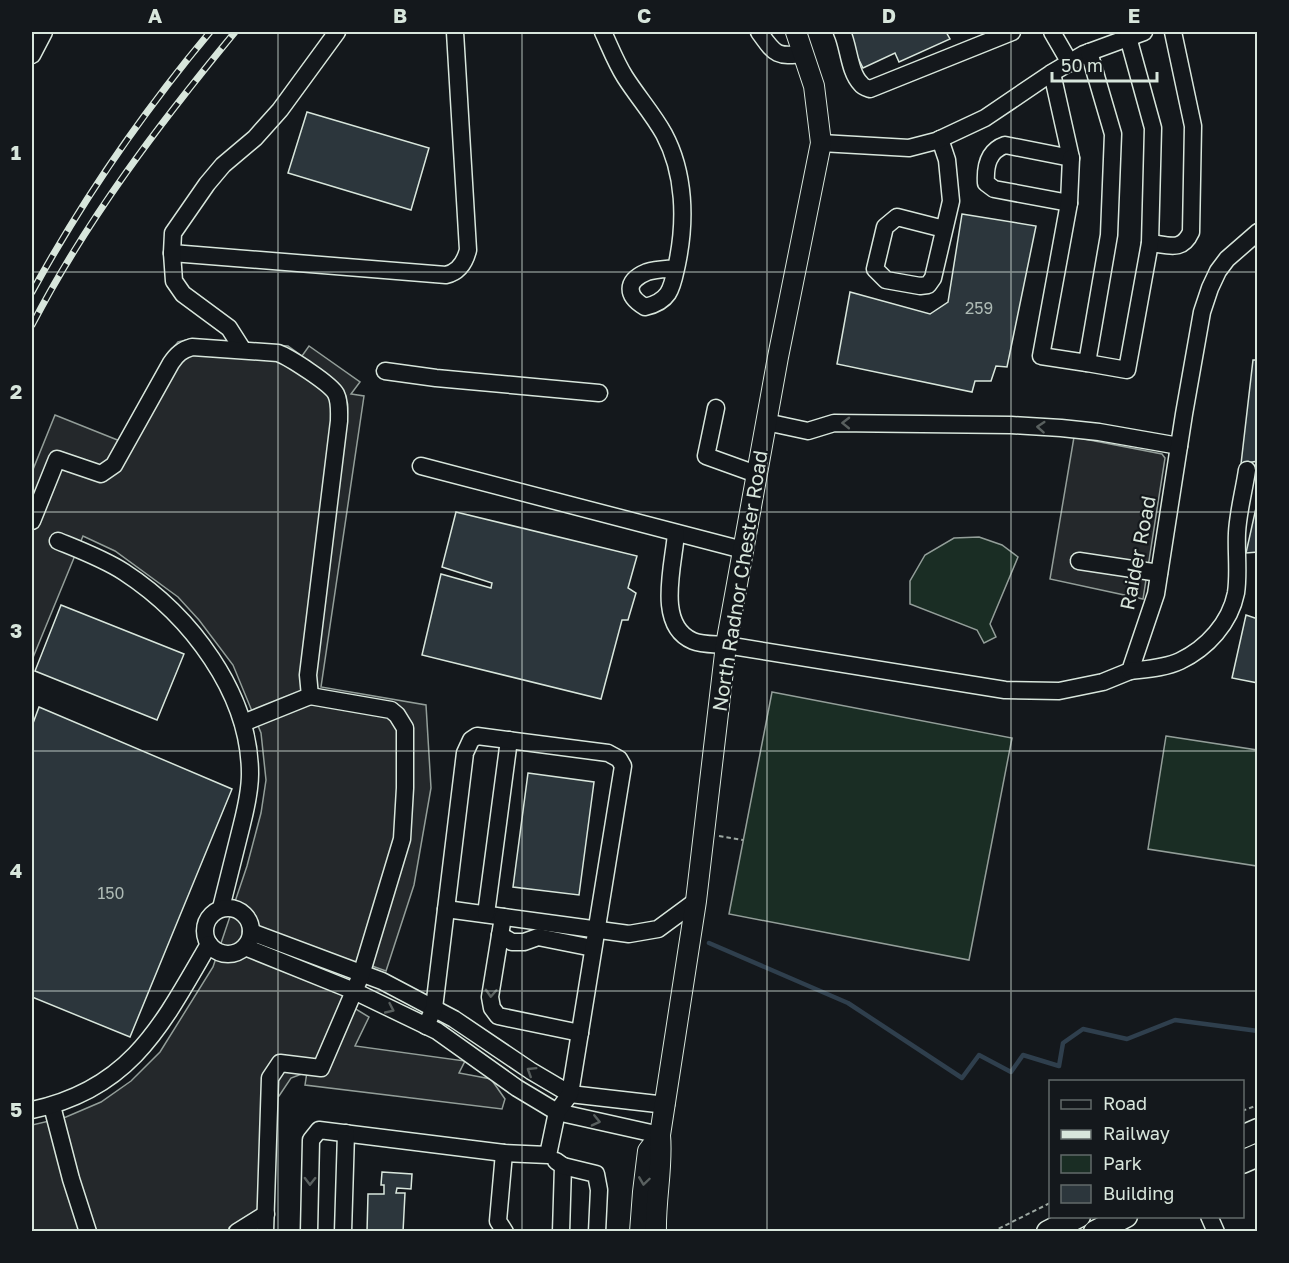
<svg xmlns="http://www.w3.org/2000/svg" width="1289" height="1263" font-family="'Golos Text',sans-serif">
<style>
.green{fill:#1a2d24;stroke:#939e99;stroke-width:1.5}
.parking{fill:#24282b;stroke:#939e99;stroke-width:1.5}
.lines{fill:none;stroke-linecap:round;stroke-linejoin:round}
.stream{stroke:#2f3f4d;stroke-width:4.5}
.building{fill:#2c363c;stroke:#d8e6dc;stroke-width:1.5}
.minor-casing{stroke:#d8e6dc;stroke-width:19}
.major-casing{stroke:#d8e6dc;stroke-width:22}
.highway-casing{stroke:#d8e6dc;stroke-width:25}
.path{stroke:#9da8a2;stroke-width:2;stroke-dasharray:4.5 3;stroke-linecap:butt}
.minor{stroke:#14181c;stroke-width:16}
.major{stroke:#14181c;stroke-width:20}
.highway{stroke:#14181c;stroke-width:22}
.rail-casing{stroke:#d8e6dc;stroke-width:7}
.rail{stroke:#14181c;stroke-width:4.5;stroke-dasharray:14;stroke-linecap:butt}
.oneway{stroke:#59605f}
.grid{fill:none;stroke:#d8e6dc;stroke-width:1.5;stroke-opacity:0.55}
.labels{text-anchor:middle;stroke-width:4.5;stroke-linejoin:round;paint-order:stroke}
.number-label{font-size:16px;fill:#adbab4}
.street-label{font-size:20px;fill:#d8e6dc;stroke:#14181c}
.neatline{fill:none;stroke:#d8e6dc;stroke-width:2}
.grid-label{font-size:20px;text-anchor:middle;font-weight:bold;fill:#d8e6dc}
</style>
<rect width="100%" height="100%" fill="#14181c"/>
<g class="green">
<polygon points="979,537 1002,545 1018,557 990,624 996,637 984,643 977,630 910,604 910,581 925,555 954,538"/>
<polygon points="772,692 1012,738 969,960 729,914"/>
<polygon points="1166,736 1257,750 1257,866 1148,849"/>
</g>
<g class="parking">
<polygon points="190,339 288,346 302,356 309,346 360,382 351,394 364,396 321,687 426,705 431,788 414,885 386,971 372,966 354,1008 369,1017 355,1046 465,1061 459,1073 491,1079 505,1099 502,1109 305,1085 307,1072 291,1078 279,1096 262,1098 257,1231 32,1231 32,1125 66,1117 101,1102 131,1081 160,1052 213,967 247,866 261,813 266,780 261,733 233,665 199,620 178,597 115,551 83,536 32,660 32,472 55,415 120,441 173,348 178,342"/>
<polygon points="1074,437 1162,454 1165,458 1143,599 1050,579"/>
</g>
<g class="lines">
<polyline class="stream" points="709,943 848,1003 962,1078 979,1055 1011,1072 1023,1055 1059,1066 1063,1043 1083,1029 1127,1039 1175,1020 1258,1031"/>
</g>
<g class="building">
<polygon points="845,32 946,32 950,39 899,62 895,53 863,68"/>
<polygon points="307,112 429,148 411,210 288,173"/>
<polygon points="962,214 1036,226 1007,367 996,366 991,381 975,381 972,392 837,364 850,292 930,314 948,302"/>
<polygon points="1253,360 1258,360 1258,461 1241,464"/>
<polygon points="1258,499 1258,552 1246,553"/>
<polygon points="456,512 637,556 628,588 636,593 628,620 622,620 601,699 422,655 441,574 491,588 492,583 442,567"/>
<polygon points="61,605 184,654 157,720 35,671"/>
<polygon points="1246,615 1258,619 1258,683 1232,678"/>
<polygon points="39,707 232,789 130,1037 32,997 32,726"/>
<polygon points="528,773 594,782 579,895 513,887"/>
<polygon points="382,1172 412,1174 411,1189 397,1188 396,1193 405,1193 403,1232 367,1232 368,1194 384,1194 384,1185 381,1185"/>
</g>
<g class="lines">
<defs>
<g id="minor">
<path d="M 603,32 C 610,47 616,63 625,77 C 637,96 653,114 664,134 C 685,173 686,221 677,264 C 672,287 671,301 645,307 C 626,296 625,281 647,272 C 656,269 667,269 676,268"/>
<path d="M 759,32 C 775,54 775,57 804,54"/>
<path d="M 842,32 C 849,47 849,72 861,84 C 863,87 867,88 870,89 L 1012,32"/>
<polyline points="1052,32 1070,63"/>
<polyline points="32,55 44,32"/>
<path d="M 1052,73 L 1071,158 L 1005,145 C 988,151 985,166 986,183 L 994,189 L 1069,203"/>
<polyline points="940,139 947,160 951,201 933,278 928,285 920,286 886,280 875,269 885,227 897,217 944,229"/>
<polyline points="821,143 909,148 936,141 985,118 1050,74 1084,54 1144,32"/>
<polyline points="1071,158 1069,203 1041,356 1087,363 1109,235 1113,134 1089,52"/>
<path d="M 1150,243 C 1169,245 1182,252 1191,232 L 1193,126 L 1173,32"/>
<path d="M 172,253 L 446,275 C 459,272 465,262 468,250 L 455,32"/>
<polyline points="243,350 229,328 183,294 174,281 172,253 173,233 207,184 223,165 255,138 280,110 337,32"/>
<polyline points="1087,363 1127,370 1150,243 1153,128 1128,37"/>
<polyline points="385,371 436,378 599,393"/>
<polyline points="716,408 706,456 756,474"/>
<polyline points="766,422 808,431 834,423 1011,425 1061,428 1099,432 1179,446"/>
<polyline points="421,466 743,550"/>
<path d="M 32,521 L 57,459 L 101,474 L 114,465 L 171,363 C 177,354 182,350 192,347 L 278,353 C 289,357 331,384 336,394 C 340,402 339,412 339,421 L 308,675 L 310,696 L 243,723"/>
<path d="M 676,533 C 674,564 655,625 693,641 C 702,645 716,644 726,645 L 1005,690 L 1059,691 L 1103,682 L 1130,671 L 1156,594 L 1184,414 L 1202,312 L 1210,288 L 1218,271 L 1227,259 L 1258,232"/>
<path d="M 58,541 C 80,550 104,559 124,572 C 190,615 250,693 250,774 C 250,791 246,808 242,824 C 235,852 228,880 221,908"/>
<polyline points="1079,561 1159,573"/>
<path d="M 1130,671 C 1146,669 1165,668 1180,661 C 1207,648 1230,623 1236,593 C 1239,573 1236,553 1237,533 C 1238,512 1244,491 1247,470"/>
<circle cx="228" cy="931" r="23"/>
<polyline points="446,909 629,934 658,929 696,901"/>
<polyline points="486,914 509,740"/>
<polyline points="503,917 490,997 492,1008 498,1016 580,1033"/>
<polyline points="251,932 382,981 454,1019 531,1071 570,1094 666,1105"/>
<polyline points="500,935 512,942 524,942 538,937 593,948"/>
<polyline points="245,947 354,991 437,1031 517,1088 557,1112 660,1135"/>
<polyline points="52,1106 71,1179 88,1232"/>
<path d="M 32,1110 C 131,1089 162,1025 209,944"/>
<polyline points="504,1153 498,1221 505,1232"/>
<polyline points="556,1161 563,1166 561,1232"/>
<polyline points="563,1166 596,1174 599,1190 597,1232"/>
<polyline points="1209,1216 1216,1232"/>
<polyline points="237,1232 266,1214"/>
<polyline points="265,1232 270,1078 280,1063 321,1068 361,975 402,839 405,788 405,728 397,715 391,710 310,696"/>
<polyline points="309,1232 311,1140 319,1130 504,1153 548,1155 557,1112 570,1094 623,766 619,759 608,753 477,736 471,740 465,753 434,1008 426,1026"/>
<polyline points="343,1232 346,1133"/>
</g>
<g id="major">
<polyline points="640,1232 643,1192 648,1151 660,1135"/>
<path d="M 656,1232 C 655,1199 663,1167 660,1135 L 696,901 L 726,645 L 778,357 L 821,143 L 814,86 L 796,32"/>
</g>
<g id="highway">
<polyline points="1242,1137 1258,1130"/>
<polyline points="1242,1162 1258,1155"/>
<polyline points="1048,1232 1079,1216"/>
<polyline points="1095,1232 1126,1216"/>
</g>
</defs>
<use href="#minor" class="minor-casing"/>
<use href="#major" class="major-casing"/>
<use href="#highway" class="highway-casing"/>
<g class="path">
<polyline points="719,836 743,840"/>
<polyline points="1242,1111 1258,1105"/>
<polyline points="992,1232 1050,1203"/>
</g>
<use href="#minor" class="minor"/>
<use href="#major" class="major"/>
<use href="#highway" class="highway"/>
<defs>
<g id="rail">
<path d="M 32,292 C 82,201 143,112 210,32"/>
<path d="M 32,325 C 87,219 159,124 235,32"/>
</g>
</defs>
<use href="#rail" class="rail-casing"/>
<use href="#rail" class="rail"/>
</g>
<defs><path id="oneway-chevron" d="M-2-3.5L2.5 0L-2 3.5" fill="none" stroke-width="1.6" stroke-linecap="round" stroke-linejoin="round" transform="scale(1.5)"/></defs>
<g class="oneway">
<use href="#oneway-chevron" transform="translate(846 423) rotate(-179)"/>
<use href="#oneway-chevron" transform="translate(1041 427) rotate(-176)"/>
<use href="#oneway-chevron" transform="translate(491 993) rotate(93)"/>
<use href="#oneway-chevron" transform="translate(390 1009) rotate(25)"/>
<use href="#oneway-chevron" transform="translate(531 1071) rotate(-148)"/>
<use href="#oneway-chevron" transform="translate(596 1121) rotate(13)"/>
<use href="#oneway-chevron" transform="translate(310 1181) rotate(91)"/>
<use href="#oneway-chevron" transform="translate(644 1181) rotate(98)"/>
</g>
<path class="grid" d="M 278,32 L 278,1232M 522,32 L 522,1232M 767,32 L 767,1232M 1011,32 L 1011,1232M 32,272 L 1258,272M 32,512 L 1258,512M 32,751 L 1258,751M 32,991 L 1258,991"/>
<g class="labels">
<g class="number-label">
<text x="979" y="314">259</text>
<text x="111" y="899">150</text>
</g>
<g class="street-label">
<text transform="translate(1138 553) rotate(-79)" y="7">Raider Road</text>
<text transform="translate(740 581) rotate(-81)" y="7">North Radnor Chester Road</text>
</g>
</g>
<rect width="1289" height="1263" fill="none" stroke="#14181c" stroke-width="66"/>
<rect x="1049" y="1080" width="195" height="138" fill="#14181c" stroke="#626a69" stroke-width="1.5"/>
<rect x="1061" y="1100" width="30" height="9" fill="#14181c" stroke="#626a69" stroke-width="1.5"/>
<text x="1103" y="1110" font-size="18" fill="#d8e6dc">Road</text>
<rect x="1061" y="1130" width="30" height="9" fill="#d8e6dc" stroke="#626a69" stroke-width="1.5"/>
<text x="1103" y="1140" font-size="18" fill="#d8e6dc">Railway</text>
<rect x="1061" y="1155" width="30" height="18" fill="#1a2d24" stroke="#626a69" stroke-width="1.5"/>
<text x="1103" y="1170" font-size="18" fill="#d8e6dc">Park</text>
<rect x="1061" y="1185" width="30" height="18" fill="#2c363c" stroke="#626a69" stroke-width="1.5"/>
<text x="1103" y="1200" font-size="18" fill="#d8e6dc">Building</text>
<path d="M1052 72v9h105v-9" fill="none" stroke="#d8e6dc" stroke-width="3"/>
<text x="1061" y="72" font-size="18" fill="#d8e6dc" stroke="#14181c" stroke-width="4.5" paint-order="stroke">50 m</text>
<rect x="33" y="33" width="1223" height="1197" class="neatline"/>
<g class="grid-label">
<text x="155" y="23">A</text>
<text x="400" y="23">B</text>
<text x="644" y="23">C</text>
<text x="889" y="23">D</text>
<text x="1134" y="23">E</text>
<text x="16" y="160">1</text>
<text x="16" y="399">2</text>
<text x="16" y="638">3</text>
<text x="16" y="878">4</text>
<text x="16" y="1117">5</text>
</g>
</svg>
